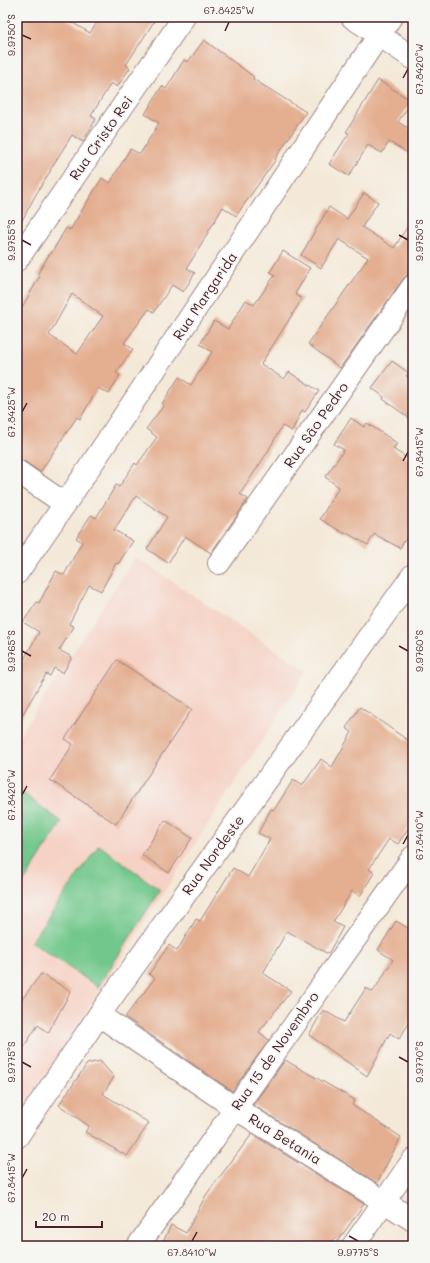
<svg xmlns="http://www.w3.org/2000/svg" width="430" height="1263" font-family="Mali,sans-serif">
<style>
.built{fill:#f6d1c5}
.green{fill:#72c88c;stroke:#5e745c}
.building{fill:#e4ae90;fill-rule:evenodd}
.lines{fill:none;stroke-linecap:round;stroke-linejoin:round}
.minor-casing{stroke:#9f8482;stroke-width:24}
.minor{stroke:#fff;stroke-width:22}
.ticks{fill:none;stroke:#4a1f2b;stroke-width:1.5}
.labels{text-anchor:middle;stroke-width:3;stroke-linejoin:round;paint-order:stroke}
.street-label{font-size:14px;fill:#4a1f2b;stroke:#f6f6f2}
.neatline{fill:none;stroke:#4a1f2b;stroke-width:1.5}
.ticks-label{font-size:10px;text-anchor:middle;fill:#4a1f2b}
</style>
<rect width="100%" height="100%" fill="#f6f6f2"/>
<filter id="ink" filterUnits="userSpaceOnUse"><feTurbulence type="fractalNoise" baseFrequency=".025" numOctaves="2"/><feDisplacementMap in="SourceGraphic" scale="8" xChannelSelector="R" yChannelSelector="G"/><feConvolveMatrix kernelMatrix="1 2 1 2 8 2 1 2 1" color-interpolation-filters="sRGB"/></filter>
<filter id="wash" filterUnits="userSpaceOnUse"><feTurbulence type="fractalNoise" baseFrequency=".012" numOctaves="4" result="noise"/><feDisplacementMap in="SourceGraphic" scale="16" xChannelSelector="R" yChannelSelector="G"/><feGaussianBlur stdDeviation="0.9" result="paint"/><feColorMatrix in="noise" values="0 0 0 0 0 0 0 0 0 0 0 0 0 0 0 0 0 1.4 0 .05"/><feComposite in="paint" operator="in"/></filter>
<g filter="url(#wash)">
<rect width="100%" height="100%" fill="#f4e9d8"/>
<polygon class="built" points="135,557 307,671 17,1119 17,739"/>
<g class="green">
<polygon points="17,789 62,822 17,893"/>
<polygon points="99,845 160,890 98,987 31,942"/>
</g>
<g id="blocks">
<g class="building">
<polygon points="17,17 62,17 90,33 101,17 157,17 126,65 130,68 117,87 111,83 91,116 96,119 83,142 72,135 50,170 51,170 35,196 17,230"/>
<path d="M 204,40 L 254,77 L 253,79 L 306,112 L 275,159 L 276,159 L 236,216 L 223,207 L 187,268 L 195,273 L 183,292 L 172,285 L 154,312 L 149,309 L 124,343 L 133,349 L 116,373 L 120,375 L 109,394 L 98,388 L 80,419 L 77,417 L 40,472 L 24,461 L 17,459 L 17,316 L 40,276 L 37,275 L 50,253 L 51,254 L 66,228 L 70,230 L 102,178 L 110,183 L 130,149 L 140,154 L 159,123 L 145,114 L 162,86 L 166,89 L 184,60 L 188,62 ZM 72,294 L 103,316 L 77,354 L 49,335 Z"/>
<polygon points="378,80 412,101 398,122 413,131 413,144 408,153 389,142 382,153 368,145 349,176 329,164 349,133 346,132"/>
<polygon points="364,193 378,202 362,227 394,248 413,218 413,274 407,275 403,279 340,368 308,344 368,258 339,239 321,268 301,255 329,207 347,219"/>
<polygon points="283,251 310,268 295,294 302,299 261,364 284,379 289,372 319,391 305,412 302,410 292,431 282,426 267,453 240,494 248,499 211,553 185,536 168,563 147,549 167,517 136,496 114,530 133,541 118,564 116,563 101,591 89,585 69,624 74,627 59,650 72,657 63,673 54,668 50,676 46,674 17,724 17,672 39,632 23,622 37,602 39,603 56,571 64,575 82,542 76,538 91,515 96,518 116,485 119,487 135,463 137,465 157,437 146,429 164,405 162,404 179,377 191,385 212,352 200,344 214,321 228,329 246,300 254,305 275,275 270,272"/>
<polygon points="392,361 409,373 406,376 413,381 413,421 383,399 384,397 372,388"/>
<polygon points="351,418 364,427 367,423 397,443 393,449 413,462 413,526 400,548 374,534 368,545 345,532 345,534 320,519 339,487 325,477 344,450 334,444"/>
<polygon points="117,660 192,709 116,824 50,780 73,744 65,739"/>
<polygon points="360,707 413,744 413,821 398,844 389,839 369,869 374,873 360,896 352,891 333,922 343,927 328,954 287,931 263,973 291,991 259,1032 269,1040 232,1091 125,1017 155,978 149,974 169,945 177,951 196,919 200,921 233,868 248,877 270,839 258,833 271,809 274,810 293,780 302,786 321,759 332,767 352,732 346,728"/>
<polygon points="165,820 192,838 169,873 142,855"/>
<polygon points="396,921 413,931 413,1017 399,1039 390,1033 367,1076 309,1035 323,1010 344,1022 366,988 373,992 393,960 378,950"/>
<polygon points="41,974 71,991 48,1033 38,1025 17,1057 17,1006"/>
<polygon points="285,1060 355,1100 352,1105 401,1137 377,1183 253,1105"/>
<polygon points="100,1061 114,1077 103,1094 149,1123 127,1156 85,1132 89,1126 59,1105 87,1064"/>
<polygon points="252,1134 364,1204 338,1241 334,1238 329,1246 161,1246 171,1225 186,1233 206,1195"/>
</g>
</g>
</g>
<g filter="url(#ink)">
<use href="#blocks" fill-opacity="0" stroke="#9f8482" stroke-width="1"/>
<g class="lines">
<defs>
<g id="minor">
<polyline points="352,17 413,58"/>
<polyline points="17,260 184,17"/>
<polyline points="17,471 65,504"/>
<polyline points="219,563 413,286"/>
<polyline points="17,573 65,504 391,17"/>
<polyline points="99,1015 235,1108 413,1220"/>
<polyline points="17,1137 99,1015 413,575"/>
<polyline points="138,1246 413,857"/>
<polyline points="353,1246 413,1160"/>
</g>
</defs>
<use href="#minor" class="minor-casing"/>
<use href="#minor" class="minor"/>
</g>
</g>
<path class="ticks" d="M 225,31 L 229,22M 22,35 L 31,39M 403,78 L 408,69M 399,235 L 408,240M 22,240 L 31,245M 22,412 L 27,403M 403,461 L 408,452M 399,646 L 408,651M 22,651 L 31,656M 22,795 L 27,786M 403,844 L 408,835M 399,1057 L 408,1062M 22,1062 L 31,1067M 22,1178 L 27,1169M 349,1236 L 358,1241M 192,1241 L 197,1232"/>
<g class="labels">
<g class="street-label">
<text transform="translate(101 138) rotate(-55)" y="5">Rua Cristo Rei</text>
<text transform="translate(205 296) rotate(-56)" y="5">Rua Margarida</text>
<text transform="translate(316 425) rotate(-55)" y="5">Rua São Pedro</text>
<text transform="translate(213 855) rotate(-54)" y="5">Rua Nordeste</text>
<text transform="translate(275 1051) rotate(-55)" y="5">Rua 15 de Novembro</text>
<text transform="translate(285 1139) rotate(32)" y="5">Rua Betania</text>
</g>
</g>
<rect width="430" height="1263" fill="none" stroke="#f6f6f2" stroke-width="44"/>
<path d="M36 1221v6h66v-6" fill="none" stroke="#4a1f2b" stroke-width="2"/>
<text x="42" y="1221" font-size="12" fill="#4a1f2b" stroke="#f6f6f2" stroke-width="3" paint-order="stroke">20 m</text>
<rect x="22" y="22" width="386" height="1219" class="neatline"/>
<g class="ticks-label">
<text x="229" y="14">67.8425°W</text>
<text transform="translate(11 35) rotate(-90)" y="4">9.9750°S</text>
<text transform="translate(419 69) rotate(-90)" y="4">67.8420°W</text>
<text transform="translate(419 240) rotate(-90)" y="4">9.9750°S</text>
<text transform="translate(11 240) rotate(-90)" y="4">9.9755°S</text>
<text transform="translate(11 412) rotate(-90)" y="4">67.8425°W</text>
<text transform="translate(419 452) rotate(-90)" y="4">67.8415°W</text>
<text transform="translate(419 651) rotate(-90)" y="4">9.9760°S</text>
<text transform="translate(11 651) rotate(-90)" y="4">9.9765°S</text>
<text transform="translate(11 795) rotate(-90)" y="4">67.8420°W</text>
<text transform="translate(419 835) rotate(-90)" y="4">67.8410°W</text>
<text transform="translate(419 1062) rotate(-90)" y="4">9.9770°S</text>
<text transform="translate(11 1062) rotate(-90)" y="4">9.9775°S</text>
<text transform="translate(11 1178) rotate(-90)" y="4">67.8415°W</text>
<text x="192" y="1256">67.8410°W</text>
<text x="358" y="1256">9.9775°S</text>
</g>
</svg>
